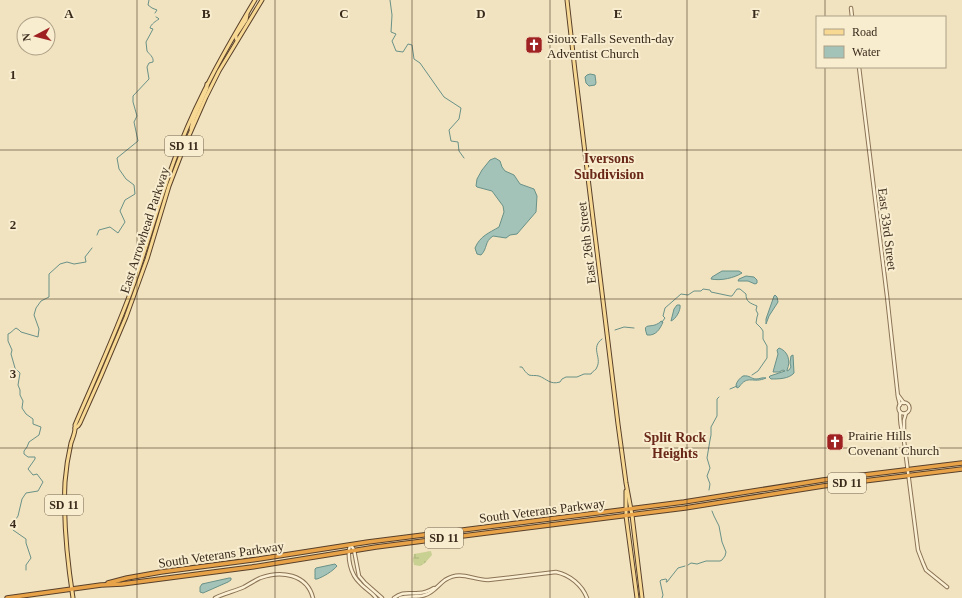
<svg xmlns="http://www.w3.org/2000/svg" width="962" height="598" font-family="Georgia,serif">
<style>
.wetland{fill:url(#wetland-marsh)}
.water{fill:#a3c3b9;stroke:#699188}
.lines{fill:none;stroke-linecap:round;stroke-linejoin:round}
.stream{stroke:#699188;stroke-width:1}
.minor-casing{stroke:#8b7356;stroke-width:4.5}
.major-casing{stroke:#59402b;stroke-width:5}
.highway-casing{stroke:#59402b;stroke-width:5.5}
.minor{stroke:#fbf0d3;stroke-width:2.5}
.major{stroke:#f8d994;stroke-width:3}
.highway{stroke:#e8a349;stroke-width:3.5}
.grid{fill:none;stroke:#3a2a1c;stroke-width:1;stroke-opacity:0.55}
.labels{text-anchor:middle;stroke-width:4;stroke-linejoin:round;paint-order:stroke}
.shield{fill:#f8edcf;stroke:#736452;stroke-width:1}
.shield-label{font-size:12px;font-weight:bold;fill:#3a2a1c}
.poi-label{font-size:13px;fill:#3a2a1c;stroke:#f8edcf;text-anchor:start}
.street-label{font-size:13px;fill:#3a2a1c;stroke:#f8edcf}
.neighbourhood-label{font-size:14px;font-weight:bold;fill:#6a2918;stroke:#f8edcf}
.grid-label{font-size:13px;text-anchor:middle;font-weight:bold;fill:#3a2a1c;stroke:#f8edcf;stroke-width:4;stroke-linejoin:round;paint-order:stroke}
</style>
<defs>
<pattern id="wetland-marsh" width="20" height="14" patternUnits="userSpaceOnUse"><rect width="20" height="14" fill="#c8d092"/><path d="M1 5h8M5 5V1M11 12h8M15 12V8" fill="none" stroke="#adb37d"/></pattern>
</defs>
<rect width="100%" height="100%" fill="#f1e3bf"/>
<polygon class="wetland" points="431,551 432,555 425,563 420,566 414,565 413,560 414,554"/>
<g class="water">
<polygon points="590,74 595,75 596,83 595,85 589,86 586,83 585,77 587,75"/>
<path d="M 495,158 L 500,161 L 502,167 L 505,171 L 514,175 L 520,184 L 534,189 L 537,196 L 536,212 L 517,234 L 510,235 L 506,238 L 493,236 C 484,242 488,248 481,255 L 477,254 L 475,248 C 480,236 489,233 499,227 L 504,212 L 503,206 L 492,191 L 477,187 L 476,186 L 477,179 L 482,170 L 490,160 Z"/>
<path d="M 722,271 L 739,271 L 742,273 C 734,278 721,281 711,279 L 712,277 Z"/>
<polygon points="746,276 754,277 757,280 757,283 755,284 748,281 738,281 739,279"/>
<polygon points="775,295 777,297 778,302 769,316 766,324 766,319 774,296"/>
<path d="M 677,305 L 680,305 C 681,310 676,319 671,321 L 674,309 Z"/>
<path d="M 661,321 L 663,322 C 660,329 656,336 647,335 C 643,324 647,327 655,325 C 657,324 660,323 661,321 Z"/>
<path d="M 779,348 C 788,351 791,361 787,370 L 787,371 L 789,370 L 791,367 L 790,363 L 791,356 L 793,355 L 794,373 C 789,379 778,379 771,379 L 769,377 L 770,376 L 785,371 L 783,370 L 779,372 L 773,372 L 778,354 L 777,350 Z"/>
<path d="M 743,376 C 750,375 751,379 756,379 C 760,379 762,377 766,378 C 753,384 748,374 739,387 L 737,388 L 736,385 C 737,381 740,378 743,376 Z"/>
<path d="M 335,564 L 337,566 C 333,571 323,577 317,579 L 315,579 L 315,569 L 316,568 Z"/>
<polygon points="229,578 231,578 231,580 228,582 203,593 200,592 200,587 202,584"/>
</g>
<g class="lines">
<g class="stream">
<polyline points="149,0 148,5 152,8 157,10 155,13"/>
<polyline points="390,0 392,15 391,32 396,34 392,41 396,51 403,52 408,44 412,45 414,59 420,63 439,90 444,97 461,108 459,119 449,130 451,141 458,142 459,151 464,158"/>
<path d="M 97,235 L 99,230 L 110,227 L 118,233 L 125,222 L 120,211 L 125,200 L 135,194 L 134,185 L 126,179 L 119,169 L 117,158 L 138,141 L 134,122 L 137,116 L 133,102 L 133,96 L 149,79 L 147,67 L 149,63 L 153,62 C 154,57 149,54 147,51 L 146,42 L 153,29 L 150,28 C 151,24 156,21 159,19 L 158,18 L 156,17"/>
<path d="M 662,322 L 665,318 L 663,316 L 665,308 L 681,294 L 688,295 L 694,291 L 701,291 L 703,289 L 710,290 L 711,292 L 730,296 L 732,296 L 737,289 L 740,289 L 746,294 C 746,302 750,303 757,306 L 756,310 L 758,314 L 757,317 L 756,323 L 761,328 L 763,331 L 763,339 L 767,346 L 767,358 L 758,371 L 752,375"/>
<polyline points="615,330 624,327 634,328"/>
<path d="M 520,367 L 522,367 C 524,370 526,373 529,375 C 532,376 535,375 539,376 C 547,379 550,385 560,382 L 562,379 L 566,377 L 577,377 L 584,374 L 591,374 C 593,370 596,371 597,367 C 602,357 590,348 602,339"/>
<polyline points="730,389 737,386"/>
<polyline points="709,490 710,484 707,476 710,468 707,458 710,440 711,435 711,427 717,416 717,399 719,397"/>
<polyline points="688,565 691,563 697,564 706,561 720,561 722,560 725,556 726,552 722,542 719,526 714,516 712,511"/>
<path d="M 26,570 L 26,565 L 31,558 L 26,543 L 26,539 L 13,530 L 12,525 L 18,516 L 22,499 L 26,493 L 38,491 L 43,482 L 37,474 L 33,475 L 28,469 L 35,459 L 35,457 L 28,457 L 24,454 L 24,451 L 27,447 L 29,442 L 39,435 L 41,427 L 33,424 L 33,419 L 26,414 L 22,408 L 23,401 L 20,395 L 20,390 L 18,385 L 20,373 L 15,368 L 11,354 L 12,350 L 8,341 L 8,334 C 11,333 13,330 16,328 L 19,330 L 21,332 L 38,337 L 39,329 L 34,315 L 36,308 L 41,301 L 49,297 L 49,274 L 60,264 L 67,262 L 74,264 L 86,262 L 85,257 L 92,248"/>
<polyline points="662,598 663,595 660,581 661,580 666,579 667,580 666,582 667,582 678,568 685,566"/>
</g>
<defs>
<g id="minor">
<polyline points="851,8 852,17"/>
<polyline points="859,67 887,296 898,397 900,405"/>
<polyline points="898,395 904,403"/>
<circle cx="904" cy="408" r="5.5"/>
<path d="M 900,412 C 900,419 900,427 903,433 L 918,550 L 923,563 L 926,570 L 947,587"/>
<polyline points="903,433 904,431 904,420 906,413"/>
<path d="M 350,545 C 347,557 350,574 360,583 C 365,589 372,592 376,598"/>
<polyline points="351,545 354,550 359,576 365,583 382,598"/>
<path d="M 215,598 C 225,593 235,591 244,587 C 249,584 254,581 260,578 C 281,570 307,574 313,598"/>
<path d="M 394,598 C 403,591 408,594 419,593 C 424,593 429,591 434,588"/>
<path d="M 400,598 C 408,595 416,598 425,595 C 433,593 438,585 445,580 C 461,570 472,580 488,580 L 556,572 C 570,575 582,585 587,598"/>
</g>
<g id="major">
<polyline points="567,0 575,71 618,424 626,483 632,515 642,598"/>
<polyline points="237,40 236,38 236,35 246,20 247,15"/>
<polyline points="191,129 193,120 207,88 207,84"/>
<polyline points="75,428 78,426 80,423 101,376 126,317 147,259 169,186 184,147 206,97 219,71 262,0"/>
<polyline points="626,491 626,516 637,598"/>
<path d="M 73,598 C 67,559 63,521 65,482 C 66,469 68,456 71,443 C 73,437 76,431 75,425 C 95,378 117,331 134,283 C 150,237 162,190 180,145 C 200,94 227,47 255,0"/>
</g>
<g id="highway">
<polyline points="108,583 127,578 161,572 259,559 368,542 684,502 823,480 962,463"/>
<polyline points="7,598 101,585 122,584 252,567 376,547 685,508 823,486 962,469"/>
</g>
</defs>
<use href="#minor" class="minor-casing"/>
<use href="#major" class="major-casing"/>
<use href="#highway" class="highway-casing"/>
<use href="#minor" class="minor"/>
<use href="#major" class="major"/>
<use href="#highway" class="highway"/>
</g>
<path class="grid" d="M 137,0 L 137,598M 275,0 L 275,598M 412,0 L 412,598M 550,0 L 550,598M 687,0 L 687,598M 825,0 L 825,17M 825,67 L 825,598M 0,150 L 962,150M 0,299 L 962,299M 0,448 L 962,448"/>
<defs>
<symbol id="church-square" viewBox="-11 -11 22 22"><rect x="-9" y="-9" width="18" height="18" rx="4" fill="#9f2121" stroke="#f8edcf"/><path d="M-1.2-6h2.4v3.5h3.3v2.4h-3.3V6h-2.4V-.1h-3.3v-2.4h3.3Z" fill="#fff"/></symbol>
</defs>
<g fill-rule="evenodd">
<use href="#church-square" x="524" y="35" width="20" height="20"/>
<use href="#church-square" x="825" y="432" width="20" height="20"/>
</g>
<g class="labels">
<g class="shield">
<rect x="165" y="136" width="38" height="20" rx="3"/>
<rect x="828" y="473" width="38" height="20" rx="3"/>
<rect x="45" y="495" width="38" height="20" rx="3"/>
<rect x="425" y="528" width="38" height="20" rx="3"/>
</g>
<g class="shield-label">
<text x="184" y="150">SD 11</text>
<text x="847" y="487">SD 11</text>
<text x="64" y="509">SD 11</text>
<text x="444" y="542">SD 11</text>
</g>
<g class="poi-label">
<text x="547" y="43">Sioux Falls Seventh-day<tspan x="547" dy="15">Adventist Church</tspan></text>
<text x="848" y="440">Prairie Hills<tspan x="848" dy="15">Covenant Church</tspan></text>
</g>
<g class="street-label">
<text transform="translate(888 229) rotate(83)" y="5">East 33rd Street</text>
<text transform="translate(144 230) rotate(-72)" y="5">East Arrowhead Parkway</text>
<text transform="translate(586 243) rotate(-97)" y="5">East 26th Street</text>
<text transform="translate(542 510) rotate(-7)" y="5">South Veterans Parkway</text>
<text transform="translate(221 554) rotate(-8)" y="5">South Veterans Parkway</text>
</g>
<g class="neighbourhood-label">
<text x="609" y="163">Iversons<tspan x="609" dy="16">Subdivision</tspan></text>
<text x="675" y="442">Split Rock<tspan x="675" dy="16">Heights</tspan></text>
</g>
</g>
<g class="grid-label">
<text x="69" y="18">A</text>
<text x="206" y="18">B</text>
<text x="344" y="18">C</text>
<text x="481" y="18">D</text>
<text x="618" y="18">E</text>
<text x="756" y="18">F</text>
<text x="13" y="79">1</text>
<text x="13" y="229">2</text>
<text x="13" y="378">3</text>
<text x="13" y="528">4</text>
</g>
<rect x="816" y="16" width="130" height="52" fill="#f8edcf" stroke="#ac9f87"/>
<rect x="824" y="29" width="20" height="6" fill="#f8d994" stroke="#ac9f87"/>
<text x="852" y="36" font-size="12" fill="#3a2a1c">Road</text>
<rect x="824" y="46" width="20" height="12" fill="#a3c3b9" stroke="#ac9f87"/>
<text x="852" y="56" font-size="12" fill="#3a2a1c">Water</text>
<g transform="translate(36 36) rotate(263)"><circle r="19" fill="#f8edcf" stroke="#ac9f87"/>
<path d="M0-3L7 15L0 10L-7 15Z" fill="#9f2121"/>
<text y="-6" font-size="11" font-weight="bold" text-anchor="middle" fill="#3a2a1c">N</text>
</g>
</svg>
